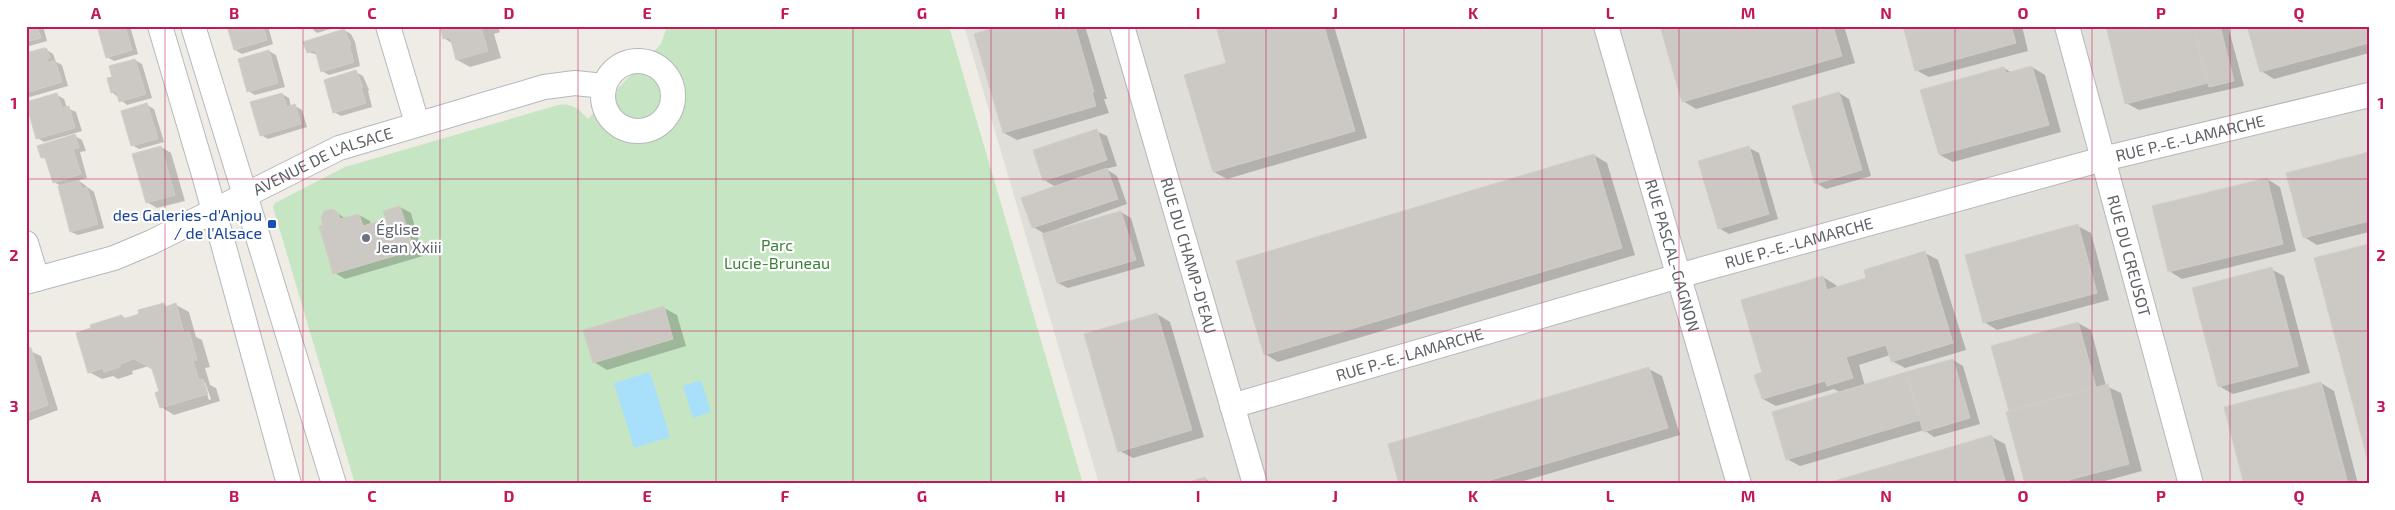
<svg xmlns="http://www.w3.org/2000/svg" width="2395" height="510" font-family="'Exo 2',sans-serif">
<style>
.industrial{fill:#e0ded9}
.green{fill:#c6e5c2}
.water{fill:#a8e0fc}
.shadow{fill:#0003;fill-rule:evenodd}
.building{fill:#ccc9c4;stroke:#d3cdc3}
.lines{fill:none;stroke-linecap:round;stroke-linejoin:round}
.minor-casing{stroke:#b5b8bb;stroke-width:26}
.minor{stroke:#fff;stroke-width:24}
.grid{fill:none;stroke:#c2185b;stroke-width:1;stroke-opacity:0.55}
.transit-dot{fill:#1a4fb4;stroke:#fff;stroke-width:2}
.worship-dot{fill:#6b7280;stroke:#fff;stroke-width:2}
.labels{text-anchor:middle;stroke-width:4.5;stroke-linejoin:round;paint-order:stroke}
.street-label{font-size:16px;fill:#5d6165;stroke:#fff}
.transit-label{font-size:16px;fill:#164399;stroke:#fff;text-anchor:end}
.worship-label{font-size:16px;fill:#5b616d;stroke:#fff;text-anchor:start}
.park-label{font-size:16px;fill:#3b8137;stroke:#fff}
.neatline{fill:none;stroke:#c2185b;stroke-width:2}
.grid-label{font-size:16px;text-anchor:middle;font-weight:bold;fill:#c2185b}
</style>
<rect width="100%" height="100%" fill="#efece5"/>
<polygon class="industrial" points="964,26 2369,26 2369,484 1099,484"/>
<path class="green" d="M 667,26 L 949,26 L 1083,484 L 355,484 L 273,207 L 275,203 L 345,167 L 558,105 C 572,103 579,109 588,119 L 661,44 Z"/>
<g class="water">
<polygon points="650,372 670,437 634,448 614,383"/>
<polygon points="701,380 711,412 693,418 683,386"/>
</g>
<g class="shadow">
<polygon points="26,26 43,26 47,41 26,47"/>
<polygon points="98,26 130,26 138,54 114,61 107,57"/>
<polygon points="228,26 268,26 273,44 242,54 235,50"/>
<polygon points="309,26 340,26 317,33"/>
<polygon points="440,26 498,26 500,32 494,34 501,58 470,67 457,60 453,44 444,38"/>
<polygon points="1004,26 1085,26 1107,99 1104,99 1109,113 1017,140 1004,133"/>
<polygon points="1217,26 1334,26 1367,138 1227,179 1214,172 1228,64"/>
<polygon points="1662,26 1844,26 1855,63 1696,109 1683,101"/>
<polygon points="1905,26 2022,26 2028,51 1929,77 1916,70"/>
<polygon points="2107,26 2228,26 2244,86 2139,110 2126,103"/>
<polygon points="2369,26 2369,53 2274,79 2261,71"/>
<polygon points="344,30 351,34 355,42 360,66 329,75 322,71 318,55 308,52"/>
<polygon points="47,50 53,54 56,62 62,65 68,86 30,97 26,95 26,55"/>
<polygon points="269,51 276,55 285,87 255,95 248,91"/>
<polygon points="135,60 142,64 152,98 127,105 112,92 114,77"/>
<polygon points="2032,67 2045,75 2061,132 1953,162 1940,155 2004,68 2012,73"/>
<polygon points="356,72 363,76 369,90 368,91 372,107 341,116 334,112"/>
<polygon points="1839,93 1849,99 1871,176 1826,189 1816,183"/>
<polygon points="282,94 289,98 291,107 295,106 302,110 307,127 268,139 261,135"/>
<polygon points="57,95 64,99 67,108 76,112 82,131 44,142 37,138"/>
<polygon points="147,105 154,109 164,142 139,149 132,145"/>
<polygon points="1096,131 1107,136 1117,166 1106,169 1117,176 1127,204 1057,229 1058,231 1121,212 1131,218 1145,266 1068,288 1058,283 1045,234 1033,227 1056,187 1044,180"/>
<polygon points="75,136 82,140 86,151 80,152 87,178 78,180 94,192 104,228 78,235 71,232 61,186 54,182 47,160 42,157"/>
<polygon points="161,147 171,153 185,201 157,208 147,202"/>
<polygon points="1749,148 1759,153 1778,219 1729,234 1719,228"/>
<polygon points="2369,153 2369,232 2317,245 2304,237"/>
<polygon points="1594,155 1607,163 1635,255 1278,362 1265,354"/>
<polygon points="2267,179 2280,187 2296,251 2182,279 2169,271"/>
<polygon points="400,207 411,213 423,256 345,279 335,273 325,226 333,210 346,219 359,215 370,221 371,225 387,220"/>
<polygon points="2078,226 2091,233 2109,300 1997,330 1984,322"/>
<polygon points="1925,253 1938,260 1966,350 1905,368 1892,361 1890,355 1859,365 1865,386 1953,360 1963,366 1980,424 1934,437 1924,430 1800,466 1787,459 1841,393 1834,389 1776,406 1763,399 1764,373 1823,277 1836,285 1837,288 1868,279"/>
<polygon points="2271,269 2284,276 2310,373 2233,394 2219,386"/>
<path d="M 163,304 L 168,307 L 176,305 L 189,312 L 196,337 L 202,340 L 210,367 L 205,368 L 210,385 L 216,388 L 220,401 L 174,415 L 161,407 L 161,392 L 153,368 L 149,366 L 132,371 L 133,374 L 118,379 L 113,376 L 102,379 L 89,372 L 122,316 L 127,319 ZM 203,382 L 205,382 L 211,399 L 209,400 Z"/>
<polygon points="664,308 677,315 686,346 607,370 594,362"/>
<polygon points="1157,314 1170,322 1204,437 1133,458 1120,451"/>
<polygon points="2078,323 2091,330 2106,386 2121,393 2142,471 2094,484 2027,484 2011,412 1993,346"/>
<polygon points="26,349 41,356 58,410 26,422"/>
<polygon points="1649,369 1662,376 1680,435 1514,484 1401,484"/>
<polygon points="2321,383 2334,391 2358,484 2245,484"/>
<polygon points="1992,437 2005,444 2016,484 1828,484"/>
<polygon points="1204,478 1214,484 1186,484"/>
</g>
<g class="building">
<polygon points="26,26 37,26 41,38 26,42"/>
<polygon points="97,26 125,26 132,50 106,58"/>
<polygon points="227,26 263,26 267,40 234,50"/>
<polygon points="440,26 484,26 481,27 488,51 456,60 450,37 443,39"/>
<polygon points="1000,26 1075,26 1094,92 1092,92 1096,106 1003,133 974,34"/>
<polygon points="1216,26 1324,26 1355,131 1213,172 1184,75 1226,63"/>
<polygon points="1660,26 1833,26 1842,56 1682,102"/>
<polygon points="1903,26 2011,26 2016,43 1915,71"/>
<polygon points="2106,26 2193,26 2208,83 2125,104"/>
<polygon points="2193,26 2220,26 2234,81 2209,87"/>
<polygon points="2247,26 2369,26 2369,43 2260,72"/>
<polygon points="344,29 351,45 349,46 354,62 321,72 315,50 307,53 303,42"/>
<polygon points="44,48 47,49 50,58 47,59 48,62 55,60 62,82 26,93 26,53"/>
<polygon points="269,50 278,83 247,92 238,59"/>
<polygon points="135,59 146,94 119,102 116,91 111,93 107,78 112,77 109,66"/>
<polygon points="2032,66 2049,125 1939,155 1920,90 2004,67 2006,73"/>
<polygon points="356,70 363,87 361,87 366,103 333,113 324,80"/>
<polygon points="1839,92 1862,170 1815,184 1792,106"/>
<polygon points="57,93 62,108 69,106 75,128 36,139 26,102"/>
<polygon points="282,93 287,107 295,104 301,124 260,136 250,102"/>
<polygon points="147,103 158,139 131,146 121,111"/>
<polygon points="1097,129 1107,160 1043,181 1033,150"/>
<polygon points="75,134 79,148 73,149 81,174 53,183 45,157 41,158 37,146"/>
<polygon points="161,146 175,195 146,203 132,154"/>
<polygon points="1749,146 1769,214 1718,229 1698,161"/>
<polygon points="2369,152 2369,221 2303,238 2286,173"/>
<polygon points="1594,154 1622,248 1264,355 1236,261"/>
<polygon points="1107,168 1118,199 1032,228 1021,198"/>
<polygon points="2267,178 2283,244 2168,272 2152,206"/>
<polygon points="79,180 82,189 87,187 98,224 70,232 58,186"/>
<polygon points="400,206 414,250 333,274 319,226 323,225 321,218 324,211 333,209 338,213 340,219 359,214 363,226 386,219 383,211"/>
<polygon points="1121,211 1136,260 1057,283 1042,234"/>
<polygon points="2078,224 2097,293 1983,323 1965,255"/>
<polygon points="2369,244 2369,465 2314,258"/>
<polygon points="1925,251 1953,343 1891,362 1886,345 1846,357 1853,378 1827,386 1825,381 1762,399 1754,375 1762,372 1741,300 1823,276 1827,290 1866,278 1864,270"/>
<polygon points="2272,267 2298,366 2218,387 2192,288"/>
<polygon points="164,303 165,307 176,303 184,333 189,331 197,360 193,361 199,380 203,379 208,394 160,408 155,393 159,391 152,369 134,359 120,364 120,367 104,372 103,368 88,373 76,333 91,328 90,325 122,315 123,319 139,314 138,310"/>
<polygon points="664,306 673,339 593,363 583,330"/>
<polygon points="1157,313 1192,430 1118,452 1084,334"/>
<polygon points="2078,322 2096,387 2009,411 1991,346"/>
<polygon points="26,347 31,348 48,405 26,413"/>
<polygon points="1953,359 1970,418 1923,432 1906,372"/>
<polygon points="1649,367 1668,428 1477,484 1399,484 1388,444"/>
<polygon points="1906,372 1920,420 1786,460 1772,412"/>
<polygon points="2321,382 2348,484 2244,484 2224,407"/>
<polygon points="2108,384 2129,464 2069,480 2070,484 2025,484 2006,412"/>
<polygon points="1992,435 2006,484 1824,484"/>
<polygon points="1205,477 1207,484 1182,484"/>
</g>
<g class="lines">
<defs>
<g id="minor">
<polyline points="160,26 205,178 289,484"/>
<polyline points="193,26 334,484"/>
<polyline points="388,26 417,123"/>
<path id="s1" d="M 1122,26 L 1255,484"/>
<path id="s2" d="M 1606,26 L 1739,484"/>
<path id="s3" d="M 2067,26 L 2191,484"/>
<circle cx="638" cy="96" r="35"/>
<polyline points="26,243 37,279"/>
<path id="s4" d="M 26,282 L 114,258 L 152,242 L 339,148 L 544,87 L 575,83 L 604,86"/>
<path id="s5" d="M 1232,406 L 1703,269 L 2103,159 L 2369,95"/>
</g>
</defs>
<use href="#minor" class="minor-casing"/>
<use href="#minor" class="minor"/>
</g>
<path class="grid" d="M 165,26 L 165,484M 303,26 L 303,484M 440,26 L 440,484M 578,26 L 578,484M 716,26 L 716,484M 853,26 L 853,484M 991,26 L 991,484M 1129,26 L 1129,484M 1266,26 L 1266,484M 1404,26 L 1404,484M 1542,26 L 1542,484M 1679,26 L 1679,484M 1817,26 L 1817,484M 1955,26 L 1955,484M 2092,26 L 2092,484M 2230,26 L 2230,484M 26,179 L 2369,179M 26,331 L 2369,331"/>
<rect class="transit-dot" x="267" y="219" width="10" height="10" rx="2.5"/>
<circle class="worship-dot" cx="366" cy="238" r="5"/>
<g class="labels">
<g class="street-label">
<text dy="6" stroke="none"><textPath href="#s5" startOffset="995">RUE P.-E.-LAMARCHE</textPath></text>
<text dy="6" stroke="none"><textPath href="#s4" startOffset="322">AVENUE DE L'ALSACE</textPath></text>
<text dy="6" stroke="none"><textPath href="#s5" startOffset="590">RUE P.-E.-LAMARCHE</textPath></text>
<text dy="6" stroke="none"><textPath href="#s1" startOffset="239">RUE DU CHAMP-D'EAU</textPath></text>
<text dy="6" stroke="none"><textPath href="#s2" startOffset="239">RUE PASCAL-GAGNON</textPath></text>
<text dy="6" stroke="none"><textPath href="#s3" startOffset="238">RUE DU CREUSOT</textPath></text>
<text dy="6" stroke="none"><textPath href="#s5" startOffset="185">RUE P.-E.-LAMARCHE</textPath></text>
</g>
<g class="transit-label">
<text x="262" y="221">des Galeries-d'Anjou<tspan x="262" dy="18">/ de l'Alsace</tspan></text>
</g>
<g class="worship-label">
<text x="376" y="235">Église<tspan x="376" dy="18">Jean Xxiii</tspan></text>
</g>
<g class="park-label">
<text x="777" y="251">Parc<tspan x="777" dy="18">Lucie-Bruneau</tspan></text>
</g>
</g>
<rect width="2395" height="510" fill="none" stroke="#ffffff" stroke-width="55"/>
<rect x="28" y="28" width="2340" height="454" class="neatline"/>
<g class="grid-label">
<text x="96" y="19">A</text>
<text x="234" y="19">B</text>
<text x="372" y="19">C</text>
<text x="509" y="19">D</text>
<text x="647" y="19">E</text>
<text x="785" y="19">F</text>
<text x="922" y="19">G</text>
<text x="1060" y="19">H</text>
<text x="1198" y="19">I</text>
<text x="1335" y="19">J</text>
<text x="1473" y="19">K</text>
<text x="1610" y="19">L</text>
<text x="1748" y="19">M</text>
<text x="1886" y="19">N</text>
<text x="2023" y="19">O</text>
<text x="2161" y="19">P</text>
<text x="2299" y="19">Q</text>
<text x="14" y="109">1</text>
<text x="2381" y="109">1</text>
<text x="14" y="261">2</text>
<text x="2381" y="261">2</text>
<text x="14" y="412">3</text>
<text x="2381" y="412">3</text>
<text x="96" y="502">A</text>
<text x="234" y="502">B</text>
<text x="372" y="502">C</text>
<text x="509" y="502">D</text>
<text x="647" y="502">E</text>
<text x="785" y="502">F</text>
<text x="922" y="502">G</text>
<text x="1060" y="502">H</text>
<text x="1198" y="502">I</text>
<text x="1335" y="502">J</text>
<text x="1473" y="502">K</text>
<text x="1610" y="502">L</text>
<text x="1748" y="502">M</text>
<text x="1886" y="502">N</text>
<text x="2023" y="502">O</text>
<text x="2161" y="502">P</text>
<text x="2299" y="502">Q</text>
</g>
</svg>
